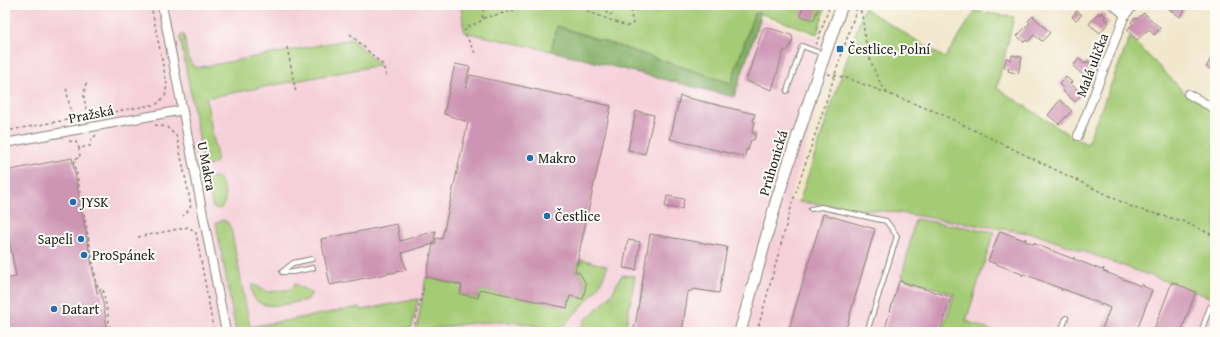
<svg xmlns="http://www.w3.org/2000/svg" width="1220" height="337" font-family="'Gentium Book Plus',serif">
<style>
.built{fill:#f5cfd9}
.green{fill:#a4cb75;stroke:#607448}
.forest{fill:#83af66;stroke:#506641}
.building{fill:#cd94b3}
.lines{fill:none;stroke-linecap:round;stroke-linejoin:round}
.service-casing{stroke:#878274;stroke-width:6}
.minor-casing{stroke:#878274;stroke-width:10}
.tertiary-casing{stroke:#878274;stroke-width:13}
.path{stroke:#878274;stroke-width:1.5;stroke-dasharray:3 3;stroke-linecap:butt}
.service{stroke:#fff;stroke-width:4}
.minor{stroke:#fff;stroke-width:8}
.tertiary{stroke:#fff;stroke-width:11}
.poi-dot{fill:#1f6fb2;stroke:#fdfcf7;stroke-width:1.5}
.labels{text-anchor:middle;stroke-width:4;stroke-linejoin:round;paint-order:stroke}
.poi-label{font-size:14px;fill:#1c1c1c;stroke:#fdfcf7;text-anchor:start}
.street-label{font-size:14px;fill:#1c1c1c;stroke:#fdfcf7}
</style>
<rect width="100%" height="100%" fill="#fdfcf7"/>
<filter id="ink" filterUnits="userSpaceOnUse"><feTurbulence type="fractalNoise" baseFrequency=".025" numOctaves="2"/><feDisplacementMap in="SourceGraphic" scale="8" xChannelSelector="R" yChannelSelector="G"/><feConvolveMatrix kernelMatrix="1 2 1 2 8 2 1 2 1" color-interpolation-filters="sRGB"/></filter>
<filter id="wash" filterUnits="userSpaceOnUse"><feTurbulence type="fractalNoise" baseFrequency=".012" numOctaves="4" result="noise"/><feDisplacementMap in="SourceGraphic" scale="16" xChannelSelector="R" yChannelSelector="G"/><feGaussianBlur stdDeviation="0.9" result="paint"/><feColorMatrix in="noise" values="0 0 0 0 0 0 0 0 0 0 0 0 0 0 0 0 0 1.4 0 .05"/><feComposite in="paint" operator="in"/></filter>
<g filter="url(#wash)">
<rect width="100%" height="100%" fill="#f2e7cd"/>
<polygon class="built" points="5,5 461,5 464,32 551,51 734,97 760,19 836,45 789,200 893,212 1035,234 1215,299 1215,332 5,332"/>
<g class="green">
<polygon points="461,5 826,5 817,34 759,13 754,14 731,83 557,26 551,51 464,32"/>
<polygon points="864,8 945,58 975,11 1014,17 997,88 1071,136 1087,144 1130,37 1186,94 1215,110 1215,299 1035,234 893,212 799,202"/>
<path d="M 181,35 L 184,35 C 186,45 186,62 196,68 L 352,39 L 380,65 L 206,98 L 217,157 L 215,163 L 210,166 L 204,165 L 180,37 Z"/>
<path d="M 211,177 L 217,177 C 225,184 229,202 220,209 L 213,208 L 207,181 Z"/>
<polygon points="915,219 994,232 966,321 996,332 942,332 954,294 902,278"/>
<polygon points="223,220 227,222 231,228 250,327 360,307 361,310 418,299 412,327 396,332 236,332 216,223"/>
<path d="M 580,259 L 607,266 C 602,291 578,308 562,328 C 558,329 553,330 550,329 C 536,327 524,322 510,322 C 478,321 447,326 416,332 L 426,277 L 462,285 L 460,294 L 478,298 L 480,289 L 567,307 L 570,296 L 583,298 L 586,284 L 579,272 L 575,272 L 577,263 L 582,263 L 582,262 L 579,261 Z"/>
<path d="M 622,275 L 635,276 L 625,332 L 579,332 C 581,319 601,307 609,297 C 615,290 617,282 622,275 Z"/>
<path d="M 252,284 L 269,292 L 291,289 L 295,284 L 311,293 L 311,295 L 307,300 C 290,303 248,317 252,284 Z"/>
</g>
<polygon class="forest" points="759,13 760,19 734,97 551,51 557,26 731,83 754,14"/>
<g id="blocks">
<g class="building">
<polygon points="804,5 819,5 814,20 800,16"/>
<polygon points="1170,5 1188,5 1180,17 1169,9 1171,6"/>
<polygon points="1077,11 1082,15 1076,20 1072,17"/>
<polygon points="1101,12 1106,16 1104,18 1109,22 1100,33 1089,24 1098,13 1100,15"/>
<polygon points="1144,13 1160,28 1154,35 1149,29 1137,40 1127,30 1133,24 1131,22 1135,18 1137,19"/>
<polygon points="1033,16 1050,33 1042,41 1034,35 1028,42 1026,40 1024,42 1017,36 1030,23 1028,21"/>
<polygon points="766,27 791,35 793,39 789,49 786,51 784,50 772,90 746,81 763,29"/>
<polygon points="1215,51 1215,72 1206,67"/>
<polygon points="1012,55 1022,57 1018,74 1008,71 1009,68 1004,67 1006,58 1011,60"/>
<polygon points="1079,59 1085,64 1087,61 1093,67 1090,71 1088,70 1083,75 1073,66"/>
<polygon points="455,64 470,67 465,87 467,87 470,75 611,106 575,272 579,272 586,284 583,299 570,296 567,308 480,289 478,298 460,294 462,285 426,277 433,244 402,253 406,270 330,285 321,239 397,224 400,241 436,231 433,244 435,245 436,238 442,239 468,122 444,114"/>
<polygon points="1066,77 1072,82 1070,83 1082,94 1075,102 1063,91 1064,89 1059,84"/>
<polygon points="1088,78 1092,82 1087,87 1083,83"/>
<polygon points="680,96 755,114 753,121 755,122 752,133 756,133 754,140 751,140 748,150 746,150 745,157 670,139"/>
<polygon points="1060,100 1072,111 1059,124 1048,115"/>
<polygon points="636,111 654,115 645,154 628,150"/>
<polygon points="72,158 97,293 101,292 107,326 103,326 104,332 5,332 5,279 16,277 5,216 5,171"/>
<polygon points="667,196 684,199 682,209 665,207"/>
<polygon points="823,214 875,229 845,332 788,332"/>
<polygon points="1000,231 1024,240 1026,238 1025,241 1034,244 1035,242 1035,244 1073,259 1074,257 1074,259 1102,270 1104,268 1103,271 1141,286 1143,284 1143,286 1152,290 1136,332 1101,332 1110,308 1102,304 1100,306 1101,304 1063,289 1061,291 1062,289 1024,274 1022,276 1022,274 988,261"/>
<polygon points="650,234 727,247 719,293 693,289 693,290 688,292 682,332 633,332 634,327 635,327"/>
<polygon points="628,240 640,242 636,270 623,268"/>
<polygon points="899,281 951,297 940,332 884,332"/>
<polygon points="1172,282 1196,292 1181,332 1153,332"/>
</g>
</g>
</g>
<g filter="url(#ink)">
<use href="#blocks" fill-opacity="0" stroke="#878274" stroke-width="1"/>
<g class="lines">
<defs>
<g id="service">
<polyline points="787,91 802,46 823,54"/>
<polyline points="811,209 821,207 886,221 897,236 867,332"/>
<polyline points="282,272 293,263 312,259"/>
<polyline points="283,272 293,272 313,268"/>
<polyline points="1061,332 1066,318"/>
<polyline points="1201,332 1210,307"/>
</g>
<g id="minor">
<polyline points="162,5 226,332"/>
<polyline points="1113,5 1125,15"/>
<polyline points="1188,94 1215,109"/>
<polyline points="1078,136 1125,15 1134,5"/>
<polyline points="5,143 183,110"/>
</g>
<polyline id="tertiary" points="740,332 776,202 819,71 842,5"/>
</defs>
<use href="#service" class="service-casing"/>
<use href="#minor" class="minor-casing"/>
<use href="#tertiary" class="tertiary-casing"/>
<g class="path">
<polyline points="574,5 574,7"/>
<polyline points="587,5 587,11 591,13 627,26 631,25 633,23 631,15 632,10 645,8 648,5"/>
<polyline points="606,5 607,14 610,15 613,13 614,5"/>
<path d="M 858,5 C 864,17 863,26 865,38 C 869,58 875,77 887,93"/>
<polyline points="483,18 512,11 520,5"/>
<polyline points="350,34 383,65 386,76"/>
<polyline points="816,45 830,5"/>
<polyline points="287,47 296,93"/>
<path d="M 475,53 L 464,32 C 472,17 484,33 483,5"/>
<polyline points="828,74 847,78 939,113 1134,208 1182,221 1215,236"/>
<polyline points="86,83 84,96 87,114 91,116 157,104 165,96 167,85 151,5"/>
<polyline points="155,125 167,127 177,137 191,205 189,210 183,216"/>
<polyline points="5,131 72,119 66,87"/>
<polyline points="96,135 91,140 90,146 79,148 80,158 74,159 98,290 103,289 110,327 106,328 107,332"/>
<polyline points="69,141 76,142 79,148"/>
<polyline points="138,237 189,227 196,233 214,332"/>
<polyline points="413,331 424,285"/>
<polyline points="757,332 792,204 858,5"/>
</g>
<use href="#service" class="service"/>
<use href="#minor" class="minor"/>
<use href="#tertiary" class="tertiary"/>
</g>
</g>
<g class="poi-dot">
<rect x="836" y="45" width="8" height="8" rx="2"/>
<circle cx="530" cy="158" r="4"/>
<circle cx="73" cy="202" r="4"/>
<circle cx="547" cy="216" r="4"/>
<circle cx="81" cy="239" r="4"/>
<circle cx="84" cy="255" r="4"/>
<circle cx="54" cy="309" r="4"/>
</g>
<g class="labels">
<g class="poi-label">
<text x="848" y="54">Čestlice, Polní</text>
<text x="538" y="163">Makro</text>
<text x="81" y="207">JYSK</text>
<text x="555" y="221">Čestlice</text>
<text x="73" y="244" text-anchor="end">Sapeli</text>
<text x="92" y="260">ProSpánek</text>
<text x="62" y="314">Datart</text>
</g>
<g class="street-label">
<text transform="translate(1092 65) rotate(-69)" y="5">Malá ulička</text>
<text transform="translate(91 114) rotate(-11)" y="5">Pražská</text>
<text transform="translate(773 163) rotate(-73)" y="5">Průhonická</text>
<text transform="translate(207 166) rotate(79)" y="5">U Makra</text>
</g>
</g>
<rect width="1220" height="337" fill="none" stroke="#fdfcf7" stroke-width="20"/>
</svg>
